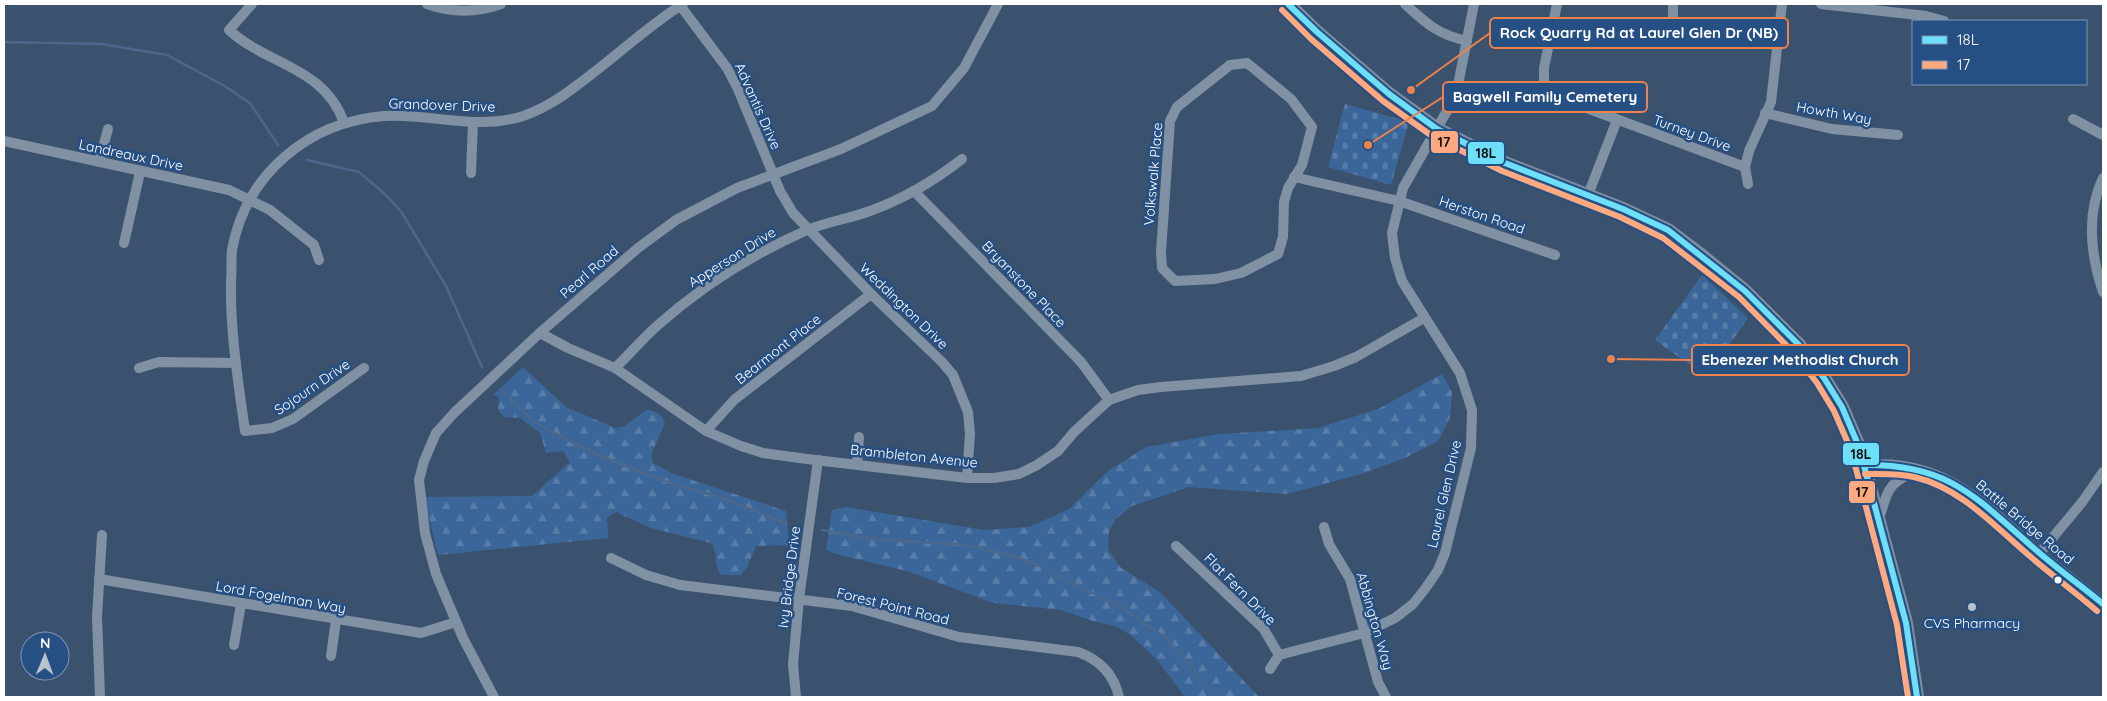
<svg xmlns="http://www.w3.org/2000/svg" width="2107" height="701" font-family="Quicksand,sans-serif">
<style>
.forest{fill:url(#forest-firs)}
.cemetery{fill:url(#cemetery-stones)}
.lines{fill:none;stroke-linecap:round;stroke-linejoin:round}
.stream{stroke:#4b688c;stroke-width:2.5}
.minor{stroke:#8191a4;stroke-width:10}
.major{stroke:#808ea1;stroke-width:14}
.bus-1-casing{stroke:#264f83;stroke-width:10}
.bus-2-casing{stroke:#264f83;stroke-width:10}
.bus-1{stroke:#6ddff8;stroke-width:6}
.bus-2{stroke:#ffa980;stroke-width:6}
.bus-dot{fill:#fff;stroke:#264f83;stroke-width:2}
.poi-dot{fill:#bac2cc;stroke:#264f83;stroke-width:2}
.labels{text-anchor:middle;stroke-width:5;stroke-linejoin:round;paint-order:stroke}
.street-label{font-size:14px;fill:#fff;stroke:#264f83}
.poi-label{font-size:14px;fill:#fff;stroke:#264f83}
.leader{fill:none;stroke:#ee8249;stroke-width:2}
.callout-dot{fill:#ee8249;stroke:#264f83;stroke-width:2}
.callout{fill:#264f83;stroke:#ee8249;stroke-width:2}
.callout-label{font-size:15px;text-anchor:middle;font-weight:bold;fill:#fff}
.line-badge{stroke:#264f83;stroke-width:2}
.pale-badge-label{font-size:14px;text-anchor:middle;font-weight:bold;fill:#111}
</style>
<defs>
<pattern id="forest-firs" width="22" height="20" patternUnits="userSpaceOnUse" patternTransform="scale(1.25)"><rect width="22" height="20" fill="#3b6699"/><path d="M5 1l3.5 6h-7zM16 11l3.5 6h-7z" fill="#587da8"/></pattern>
<pattern id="cemetery-stones" width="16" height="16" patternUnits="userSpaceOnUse" patternTransform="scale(1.25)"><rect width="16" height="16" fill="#3b6699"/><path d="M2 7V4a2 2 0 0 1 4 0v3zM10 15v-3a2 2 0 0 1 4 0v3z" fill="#587da8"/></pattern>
</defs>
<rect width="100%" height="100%" fill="#3b526e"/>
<g class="forest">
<path d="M 523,367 L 566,407 L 615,428 L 625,426 L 646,410 C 656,410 662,415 665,423 L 651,455 L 653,463 L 671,473 L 786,511 L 789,545 L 756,546 L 747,567 L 741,575 L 721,575 C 713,563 719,554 711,543 L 651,528 L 616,512 L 607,518 L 608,538 L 438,555 L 424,497 L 532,496 L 570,462 L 563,451 L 546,453 L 540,433 L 520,418 L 504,417 L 498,410 L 499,397 L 493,395 Z"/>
<polygon points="1442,374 1452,392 1450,418 1438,441 1405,458 1361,474 1287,494 1189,487 1132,506 1116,519 1109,532 1108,549 1120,567 1161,593 1259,697 1185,697 1158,661 1131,635 1115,626 1093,621 1061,610 993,603 907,571 839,555 826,550 832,510 846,507 984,530 1029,527 1069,509 1108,471 1146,447 1219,434 1318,428 1378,409"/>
</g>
<g class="cemetery">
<polygon points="1345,104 1409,122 1391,185 1328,167"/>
<polygon points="1702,275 1748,318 1707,377 1655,340"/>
</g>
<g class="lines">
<g class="stream">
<polyline points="4,42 102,44 167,55 223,85 250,103 278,145"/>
<polyline points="307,160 359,172 387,196 402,213 446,286 482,367"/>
<polyline points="502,390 530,419 573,443 620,464 675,485 720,497 787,524"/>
<polyline points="822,530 873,539 965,545 1010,555 1040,566 1122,608 1166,638 1218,697"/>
</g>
<g class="minor">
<path d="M 252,4 L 229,30 C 267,65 325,67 344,123"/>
<path d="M 427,4 C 452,13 476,13 501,4"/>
<polyline points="679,4 727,68 738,89 780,191 793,213 871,294 942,362 953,375 968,412 970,434 967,478"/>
<path d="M 1405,4 C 1427,24 1437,34 1467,41"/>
<polyline points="1557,4 1544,68 1544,87 1549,94 1745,167"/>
<polyline points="1821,4 1926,16 1944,21"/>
<polyline points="1673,24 1673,4"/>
<polygon points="1247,63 1291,99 1312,127 1302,165 1288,188 1284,202 1283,237 1278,254 1241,273 1215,279 1175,281 1162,268 1161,252 1170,121 1177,107 1230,65"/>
<polyline points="1765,113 1832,129 1898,135"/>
<polyline points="2073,119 2103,135"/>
<polyline points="4,141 229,190 270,210 314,245 319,260"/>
<polyline points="99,162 108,129"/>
<polyline points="471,173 473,122"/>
<polyline points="1294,177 1399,201 1555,255"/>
<path d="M 2103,178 C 2086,214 2091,256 2103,292"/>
<polyline points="1748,184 1745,167 1749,151 1771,102 1782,4"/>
<polyline points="914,191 1081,362 1109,400"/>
<polyline points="1588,195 1617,120"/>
<polyline points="124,243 140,172"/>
<polyline points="540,333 568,348 615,368 706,431 741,446 763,453 807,459 967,478 994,478 1019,474 1037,465 1058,451 1074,432 1109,400 1138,390 1161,387 1301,376 1334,366 1356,357 1424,318"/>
<polyline points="139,368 159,362 236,363"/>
<path d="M 364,368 L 293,419 L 272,428 L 245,431 C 238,381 230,331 231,281 C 232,271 231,260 232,250 C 246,174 308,122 384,116 C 430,113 477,131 523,116 C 550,107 571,90 593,73 C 623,50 651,24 683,4"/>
<path d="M 615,368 C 630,354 643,338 658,325 C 702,286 751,255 805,231 C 825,222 849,219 870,211 C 903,199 934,181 962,159"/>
<polyline points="706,431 734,400 871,294"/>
<polyline points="857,464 859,437"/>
<path d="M 1865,465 C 1943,458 1984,503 2037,551 C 2059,569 2081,586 2103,604"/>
<path d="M 1879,519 C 1889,487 1888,482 1920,470"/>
<polyline points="1324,527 1329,544 1350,579 1378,682 1386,697"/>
<polyline points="1176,546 1263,628 1279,655"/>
<polyline points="2040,553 2083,501 2103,472"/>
<path d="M 611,558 L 646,575 L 680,585 L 852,606 L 959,637 L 1078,652 C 1100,660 1114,674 1119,697"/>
<polyline points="99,579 421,633 456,622"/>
<polyline points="234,645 241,604"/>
<polyline points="331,656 336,620"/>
<polyline points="1270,669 1279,655 1364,633 1395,618 1413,604 1425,589 1438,570 1445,553 1471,448 1472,410 1460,373 1402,281 1395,258 1392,233 1403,188 1456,95 1474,4"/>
<polyline points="100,697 97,617 102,535"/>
<polyline points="494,697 463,638 436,574 425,533 419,480 424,461 436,433 454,413 543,330 638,248 676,220 737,188 841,149 932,106 964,68 998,4"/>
<polyline points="796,697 793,664 799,599 818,460"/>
</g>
<polyline class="major" points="1288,4 1317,32 1389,94 1437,129 1505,163 1623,209 1668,230 1701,255 1745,291 1799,345 1824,378 1842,407 1859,447 1906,623 1917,697"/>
<defs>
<g id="bus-1">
<polyline points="1288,4 1317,32 1389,94 1437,129 1505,163 1623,209 1668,230 1745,291 1799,345 1824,378 1842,407 1859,447 1906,623 1917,697"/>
<path d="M 1865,465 C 1951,464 1977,499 2037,551 C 2058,569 2081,586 2103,604"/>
</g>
<g id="bus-2">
<polyline points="1282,10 1311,39 1383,101 1432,136 1502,171 1620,217 1663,238 1739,297 1792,351 1817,383 1834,411 1851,450 1897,625 1908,697"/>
<path d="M 1865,474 C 1882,474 1898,473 1914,477 C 1962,488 1996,528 2032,558 C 2053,576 2076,593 2097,611"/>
</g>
</defs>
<use href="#bus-1" class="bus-1-casing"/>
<use href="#bus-2" class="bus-2-casing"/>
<use href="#bus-1" class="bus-1"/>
<use href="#bus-2" class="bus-2"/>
</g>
<circle class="bus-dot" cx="2058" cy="580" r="4.5"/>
<circle class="poi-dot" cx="1972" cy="607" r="5"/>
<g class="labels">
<g class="street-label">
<text transform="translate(442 105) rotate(2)" y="5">Grandover Drive</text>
<text transform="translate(758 106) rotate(66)" y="5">Advantis Drive</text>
<text transform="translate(1834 113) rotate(10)" y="5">Howth Way</text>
<text transform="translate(1692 133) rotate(20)" y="5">Turney Drive</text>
<text transform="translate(131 155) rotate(12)" y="5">Landreaux Drive</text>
<text transform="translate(1153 174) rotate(-85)" y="5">Volkswalk Place</text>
<text transform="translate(1482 215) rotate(19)" y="5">Herston Road</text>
<text transform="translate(732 257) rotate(-32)" y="5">Apperson Drive</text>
<text transform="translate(589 272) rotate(-41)" y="5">Pearl Road</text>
<text transform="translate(1024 284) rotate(46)" y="5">Bryanstone Place</text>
<text transform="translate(904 306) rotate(44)" y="5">Weddington Drive</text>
<text transform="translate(778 349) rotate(-38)" y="5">Bearmont Place</text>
<text transform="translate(312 387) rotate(-34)" y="5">Sojourn Drive</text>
<text transform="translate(914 456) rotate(6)" y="5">Brambleton Avenue</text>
<text transform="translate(1444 494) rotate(-77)" y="5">Laurel Glen Drive</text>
<text transform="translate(2025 522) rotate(40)" y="5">Battle Bridge Road</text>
<text transform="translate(789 577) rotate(-83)" y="5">Ivy Bridge Drive</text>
<text transform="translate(1240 589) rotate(45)" y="5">Flat Fern Drive</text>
<text transform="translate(281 597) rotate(10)" y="5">Lord Fogelman Way</text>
<text transform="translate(893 606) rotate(14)" y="5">Forest Point Road</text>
<text transform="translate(1375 621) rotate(74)" y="5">Abbington Way</text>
</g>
<g class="poi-label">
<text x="1972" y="628">CVS Pharmacy</text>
</g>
</g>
<path class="leader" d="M1411 90L1490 33M1368 145L1443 97M1611 359L1692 360"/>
<g class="callout-dot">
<circle cx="1411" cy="90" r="5"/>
<circle cx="1368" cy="145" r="5"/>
<circle cx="1611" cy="359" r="5"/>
</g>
<g class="callout">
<rect x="1490" y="18" width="298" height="30" rx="5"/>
<rect x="1443" y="82" width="204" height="30" rx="5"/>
<rect x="1692" y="345" width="217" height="30" rx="5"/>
</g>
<g class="callout-label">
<text x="1639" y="38">Rock Quarry Rd at Laurel Glen Dr (NB)</text>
<text x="1545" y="102">Bagwell Family Cemetery</text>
<text x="1800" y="365">Ebenezer Methodist Church</text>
</g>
<g class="line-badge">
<rect x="1430" y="130" width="29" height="24" rx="5" fill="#ffa980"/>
<rect x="1467" y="141" width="38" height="24" rx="5" fill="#6ddff8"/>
<rect x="1842" y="442" width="38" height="24" rx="5" fill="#6ddff8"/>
<rect x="1848" y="480" width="28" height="24" rx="5" fill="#ffa980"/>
</g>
<g class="pale-badge-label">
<text x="1444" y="147">17</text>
<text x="1486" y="158">18L</text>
<text x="1861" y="459">18L</text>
<text x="1862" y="497">17</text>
</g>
<rect width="2107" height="701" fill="none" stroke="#ffffff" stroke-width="10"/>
<rect x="1912" y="20" width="175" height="65" fill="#264f83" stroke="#7d95b5"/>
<rect x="1922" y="36" width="25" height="8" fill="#6ddff8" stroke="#7d95b5"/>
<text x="1957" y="45" font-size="15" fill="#ffffff">18L</text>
<rect x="1922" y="61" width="25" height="8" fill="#ffa980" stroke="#7d95b5"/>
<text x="1957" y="70" font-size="15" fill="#ffffff">17</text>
<g transform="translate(45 656) rotate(1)"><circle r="24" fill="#264f83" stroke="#7d95b5"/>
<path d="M0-4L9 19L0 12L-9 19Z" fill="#bac2cc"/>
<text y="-8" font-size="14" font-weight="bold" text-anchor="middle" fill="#ffffff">N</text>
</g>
</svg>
